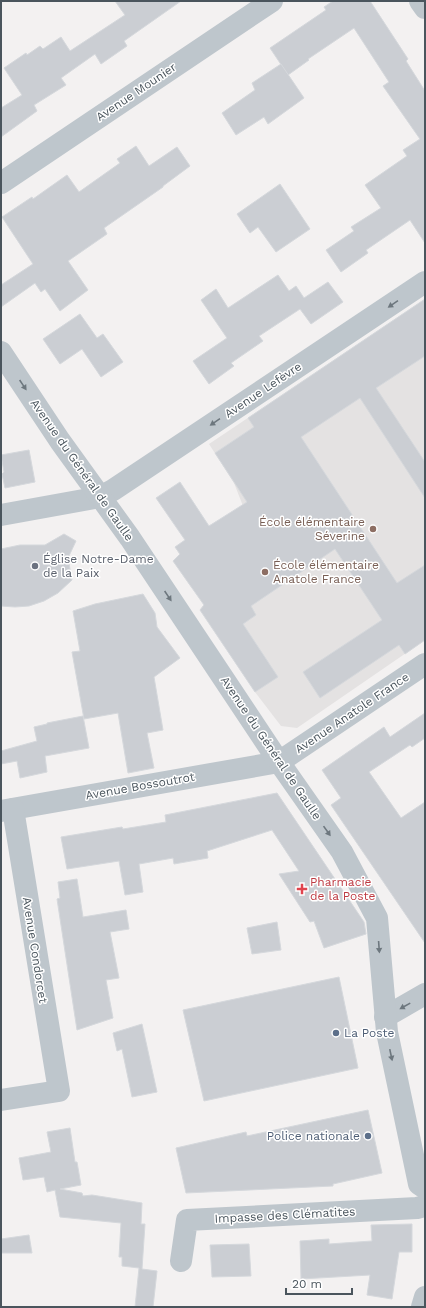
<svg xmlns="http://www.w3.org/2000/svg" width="426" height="1308" font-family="'Work Sans',sans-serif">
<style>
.education{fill:#e4e2e2}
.building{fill:#cbced3;stroke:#d5d8dc}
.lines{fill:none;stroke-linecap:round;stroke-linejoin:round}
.minor{stroke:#bec6cc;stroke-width:22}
.tertiary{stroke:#bec6cc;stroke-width:22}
.oneway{fill:#6d777e}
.education-dot{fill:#8d6e63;stroke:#fff;stroke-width:1.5}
.worship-dot{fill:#6b7280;stroke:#fff;stroke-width:1.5}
.health-dot{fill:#e0444e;stroke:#fff;stroke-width:1.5}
.service-dot{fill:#5c6f8a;stroke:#fff;stroke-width:1.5}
.labels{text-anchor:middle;stroke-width:3;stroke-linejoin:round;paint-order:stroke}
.street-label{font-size:12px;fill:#4a555d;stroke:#fff}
.education-label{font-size:12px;fill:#785e54;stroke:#fff;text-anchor:end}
.worship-label{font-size:12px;fill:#5b616d;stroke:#fff;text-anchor:start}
.health-label{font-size:12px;fill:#be3a42;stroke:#fff;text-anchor:start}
.service-label{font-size:12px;fill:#4e5e75;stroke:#fff;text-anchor:start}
</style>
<rect width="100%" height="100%" fill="#f3f1f1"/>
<polygon class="education" points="425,299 425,640 297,728 281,726 255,692 200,610 207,600 195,583 191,587 173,561 176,558 177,560 181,557 175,547 196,533 243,506 234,483 209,444"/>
<g class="building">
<polygon points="115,1 181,1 124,41 127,46 101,64 95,54 61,78 66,85 34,105 37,111 1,137 1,108 22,95 4,68 26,53 27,55 40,46 43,49 61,37 70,51 125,15"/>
<polygon points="333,1 370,1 408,59 406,61 425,91 425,243 410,220 366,250 368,253 341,272 326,250 354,231 351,227 381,208 365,185 407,156 403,150 420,139 383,86 389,82 354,28 308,59 309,60 288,75 270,48 326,10 324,7"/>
<polygon points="281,64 304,98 268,124 264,117 236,135 222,113 255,90 252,83"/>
<polygon points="136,146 149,166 177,147 190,166 163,186 163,187 104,228 107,234 68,261 88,290 60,311 45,289 41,292 35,283 1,307 1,285 33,264 2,217 32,197 33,199 67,175 79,192 120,163 117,159"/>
<polygon points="280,184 310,229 276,252 258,227 250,233 237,214"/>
<polygon points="278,275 289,291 296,286 304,298 328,282 343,302 311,324 300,309 259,336 263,341 231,363 234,366 209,384 193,361 227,338 201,300 216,289 228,308"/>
<polygon points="425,299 425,356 376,388 425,462 425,498 360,398 301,437 397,583 425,565 425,640 405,654 399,645 320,698 303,672 382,620 335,549 251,606 256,615 243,624 278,677 255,692 200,610 204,605 173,561 180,554 175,547 185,540 156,498 180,482 209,526 247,502 215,453 254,427 248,418"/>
<polygon points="80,314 97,338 103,334 123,362 101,377 82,349 60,364 43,339"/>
<polygon points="29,450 35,482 5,488 2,474 4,472 1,455"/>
<polygon points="64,534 76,541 68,558 72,580 58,593 44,601 29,606 15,607 1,606 1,549 20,545 45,545"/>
<polygon points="143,594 155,613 157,627 180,658 154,677 163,730 147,733 154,768 128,773 118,713 84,719 72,652 80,651 73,611 95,604"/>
<polygon points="425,713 425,738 412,747 410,745 369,772 401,818 425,802 425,943 331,805 341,798 322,770 384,727 390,737"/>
<polygon points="83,716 89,748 45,756 47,772 20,778 17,761 1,764 1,751 37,741 34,727 47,724 47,723"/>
<polygon points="277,793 364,922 366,934 324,948 314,921 310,922 279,874 299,871 272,830 207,851 208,858 174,864 173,858 139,864 143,892 125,895 119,861 67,869 61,837 122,827 123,829 166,822 165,815"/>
<polygon points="77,879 83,917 126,910 129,929 110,932 119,978 106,980 113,1018 77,1030 57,899 60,898 58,882"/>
<polygon points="277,922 281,950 252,954 247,928"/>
<polygon points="339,977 358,1068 204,1101 183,1010"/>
<polygon points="142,1024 157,1092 132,1097 122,1049 117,1051 113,1033"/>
<polygon points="368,1110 382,1173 333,1184 333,1186 186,1193 176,1148 246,1132 247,1136"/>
<polygon points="70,1128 75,1162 77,1162 81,1185 60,1189 82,1193 83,1196 92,1195 142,1203 141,1224 145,1224 142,1269 157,1271 153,1307 135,1307 139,1268 122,1266 122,1257 119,1257 121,1223 60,1217 55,1190 47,1192 44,1177 23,1180 19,1158 51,1152 47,1132"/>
<polygon points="412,1224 412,1252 399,1252 392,1299 367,1295 370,1275 301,1279 300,1241 329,1239 329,1244 372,1241 371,1225"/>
<polygon points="29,1235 32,1253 1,1253 1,1239"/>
<polygon points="249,1244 251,1276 212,1277 210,1245"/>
</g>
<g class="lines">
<g class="minor">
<polyline points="1,183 272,1"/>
<polyline points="1,515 100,497 113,490 425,282"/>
<polyline points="1,811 279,762 425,664"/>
<polyline points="385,1017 425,994"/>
<polyline points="1,1100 59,1091 13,809"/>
<polyline points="181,1261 187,1220 417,1208 425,1206"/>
<polyline points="422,1307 425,1297"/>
</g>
<g class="tertiary">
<polyline points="420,1 425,8"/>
<polyline points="1,352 60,441 130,538 279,762 342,852 377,918 387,1032 419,1184 425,1188"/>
</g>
</g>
<defs><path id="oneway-solid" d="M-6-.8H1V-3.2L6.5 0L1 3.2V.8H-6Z"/></defs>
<g class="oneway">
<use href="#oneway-solid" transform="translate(393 304) rotate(146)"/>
<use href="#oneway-solid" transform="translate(23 385) rotate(56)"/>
<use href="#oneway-solid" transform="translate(215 422) rotate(146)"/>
<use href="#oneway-solid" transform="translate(168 596) rotate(56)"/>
<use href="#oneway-solid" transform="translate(327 831) rotate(55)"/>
<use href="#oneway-solid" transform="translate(379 947) rotate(86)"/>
<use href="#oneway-solid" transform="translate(405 1006) rotate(151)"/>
<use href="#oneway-solid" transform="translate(391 1055) rotate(78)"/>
</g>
<g class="education-dot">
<circle cx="373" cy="529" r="4"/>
<circle cx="265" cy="572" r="4"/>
</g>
<circle class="worship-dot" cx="35" cy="566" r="4"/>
<path class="health-dot" d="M300 883h4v4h4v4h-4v4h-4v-4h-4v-4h4z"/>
<g class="service-dot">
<circle cx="336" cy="1033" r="4"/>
<circle cx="368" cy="1136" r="4"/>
</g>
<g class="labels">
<g class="street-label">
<text transform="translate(136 92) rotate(-34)" y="4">Avenue Mounier</text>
<text transform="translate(263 390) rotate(-34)" y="4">Avenue Lefèvre</text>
<text transform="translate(82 470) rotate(55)" y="4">Avenue du Général de Gaulle</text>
<text transform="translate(352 713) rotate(-34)" y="4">Avenue Anatole France</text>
<text transform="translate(271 748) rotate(56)" y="4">Avenue du Général de Gaulle</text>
<text transform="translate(140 786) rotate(-10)" y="4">Avenue Bossoutrot</text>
<text transform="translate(35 950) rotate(81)" y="4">Avenue Condorcet</text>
<text transform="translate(285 1215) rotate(-3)" y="4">Impasse des Clématites</text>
</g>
<g class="education-label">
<text x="365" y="526">École élémentaire<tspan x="365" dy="14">Séverine</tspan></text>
<text x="273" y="569" text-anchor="start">École élémentaire<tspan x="273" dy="14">Anatole France</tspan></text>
</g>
<g class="worship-label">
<text x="43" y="563">Église Notre-Dame<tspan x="43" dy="14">de la Paix</tspan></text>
</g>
<g class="health-label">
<text x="310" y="886">Pharmacie<tspan x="310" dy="14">de la Poste</tspan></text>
</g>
<g class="service-label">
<text x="344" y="1037">La Poste</text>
<text x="360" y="1140" text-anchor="end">Police nationale</text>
</g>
</g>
<rect width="426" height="1308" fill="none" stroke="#4a555d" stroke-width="4"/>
<path d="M286 1288v6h66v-6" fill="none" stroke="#4a555d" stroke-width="2"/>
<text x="292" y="1288" font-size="12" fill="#4a555d" stroke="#ffffff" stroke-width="3" paint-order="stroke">20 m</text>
</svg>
